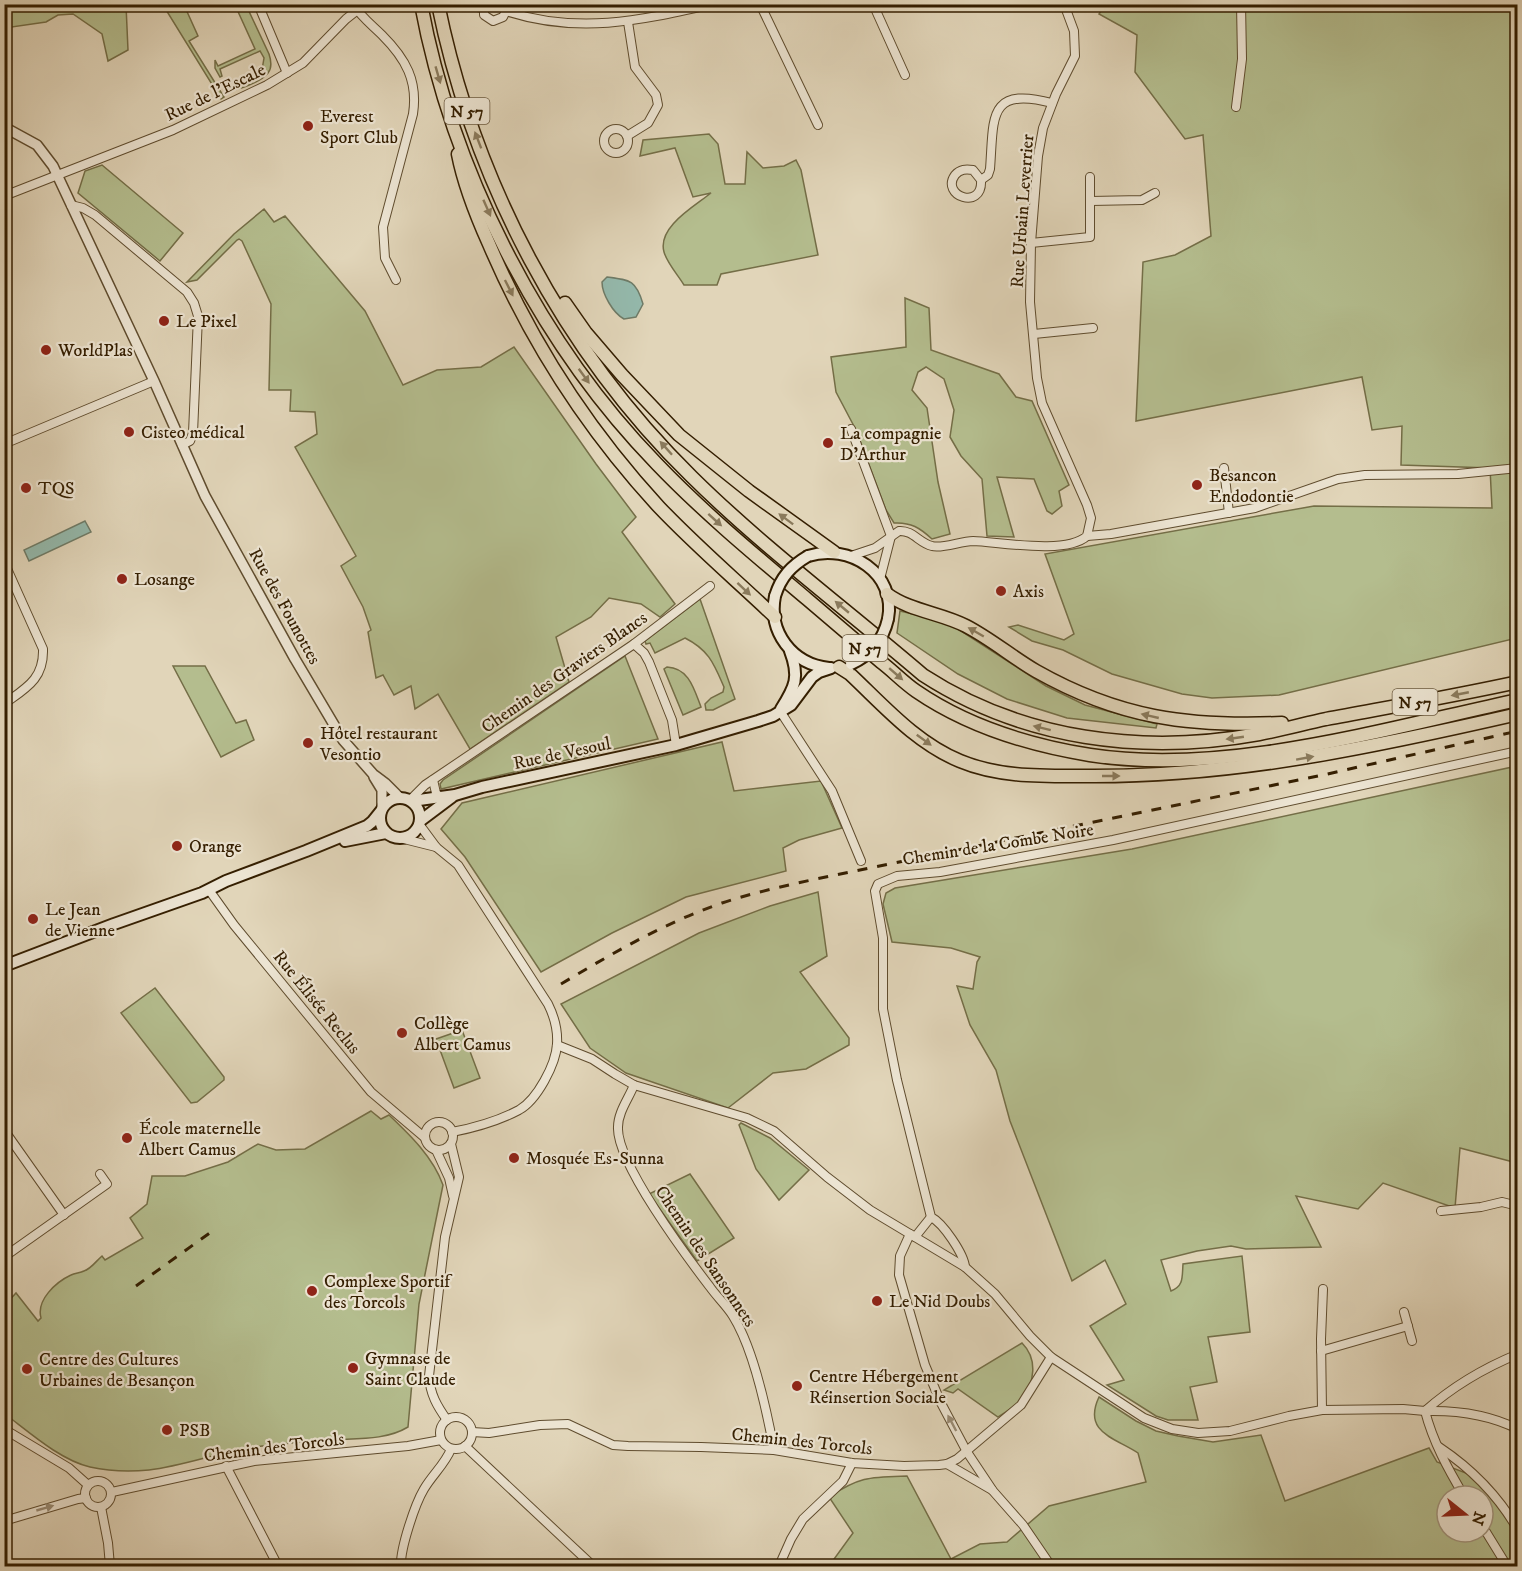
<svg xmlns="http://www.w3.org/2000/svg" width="1522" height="1571" font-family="'IM FELL DW Pica',serif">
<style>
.green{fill:#b4bd8e;stroke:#746e47;stroke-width:1.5;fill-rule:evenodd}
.water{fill:#94b9ac;stroke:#6e7b67;stroke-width:1.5}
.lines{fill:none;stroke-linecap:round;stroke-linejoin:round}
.minor-casing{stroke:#5f4c2e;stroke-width:10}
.tertiary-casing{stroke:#5f4c2e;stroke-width:12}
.secondary-casing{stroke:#341e00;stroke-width:14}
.trunk-casing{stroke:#341e00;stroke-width:15}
.minor{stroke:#ece4d2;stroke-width:8}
.tertiary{stroke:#ece4d2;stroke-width:9}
.secondary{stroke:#ece4d2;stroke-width:10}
.trunk{stroke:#e1d5b9;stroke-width:12}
.rail{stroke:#341e00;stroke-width:3;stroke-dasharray:10 10;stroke-linecap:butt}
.secondary-bridge-casing{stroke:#341e00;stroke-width:14;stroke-linecap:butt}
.secondary-bridge{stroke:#ece4d2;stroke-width:10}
.oneway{fill:#8a7a5c}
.oneway2{fill:#998b74}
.poi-dot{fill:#8f2418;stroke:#ece4d2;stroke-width:2}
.labels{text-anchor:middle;stroke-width:4.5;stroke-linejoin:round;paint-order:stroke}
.shield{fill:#ece4d2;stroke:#6b593f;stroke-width:1.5}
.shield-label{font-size:16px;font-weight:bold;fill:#341e00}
.street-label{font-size:18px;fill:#341e00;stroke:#ece4d2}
.poi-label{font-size:18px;fill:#341e00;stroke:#ece4d2;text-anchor:start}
</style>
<rect width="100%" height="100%" fill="#e1d5b9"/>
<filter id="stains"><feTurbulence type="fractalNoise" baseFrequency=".00333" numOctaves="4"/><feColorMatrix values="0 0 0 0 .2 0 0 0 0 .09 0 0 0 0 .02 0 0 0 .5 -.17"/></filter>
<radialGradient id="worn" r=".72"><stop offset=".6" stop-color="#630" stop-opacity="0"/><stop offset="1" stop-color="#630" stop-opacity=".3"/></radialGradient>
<g class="green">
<polygon points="5,4 126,5 128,50 108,61 102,34 73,14 58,15 46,22 5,28"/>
<polygon points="163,5 184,5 198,36 189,41 224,97 221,99"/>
<path d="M 235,5 L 246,5 L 269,54 C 271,60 272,68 268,73 C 262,81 236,92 227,90 L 224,83 L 229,89 L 258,75 L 257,72 L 262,70 L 264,58 L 260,51 L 220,69 L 222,76 L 220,77 L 215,68 L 215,60 L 218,66 L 255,49 Z"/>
<polygon points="1105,5 1517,5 1517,638 1279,695 1212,698 1182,694 1112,674 1063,650 1032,641 1009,627 1018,625 1064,640 1074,634 1045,554 1314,506 1492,508 1490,468 1401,465 1402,426 1372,430 1362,377 1136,421 1143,262 1175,255 1211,236 1203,135 1185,139 1135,72 1137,35 1099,14"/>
<path d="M 709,134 L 718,144 L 725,184 L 745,184 L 747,152 L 763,168 L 784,166 L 796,160 L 801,170 L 818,255 L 721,274 L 717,285 L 684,285 C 678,275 667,263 664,252 C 657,227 695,206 711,193 L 693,197 L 675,148 L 640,156 L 643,140 Z"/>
<polygon points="102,165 183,233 160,261 78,193 85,171"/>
<polygon points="264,209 274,222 285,216 365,311 403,385 437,370 481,367 514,347 596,464 636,517 622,532 675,604 660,617 641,604 609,598 591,617 556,637 569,682 470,749 438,694 415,709 411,686 394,695 383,675 376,678 368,632 371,630 363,607 341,566 356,556 295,447 317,434 315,412 290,411 291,390 269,390 271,304 242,241 239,239 237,240 197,280 187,282 234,234"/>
<path d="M 905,298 L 929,308 L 931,350 L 999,374 L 1016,397 L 1032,401 L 1069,485 L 1059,491 L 1062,506 L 1052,514 L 1047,511 L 1034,479 L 997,477 L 1014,537 L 987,536 L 982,479 L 961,456 L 950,437 L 954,410 L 944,379 L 926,367 L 918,372 L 912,390 L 927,408 L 938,482 L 950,534 L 932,539 C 920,528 911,522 894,523 L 886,510 L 856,430 L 836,392 L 831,357 L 906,347 Z"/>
<path d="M 700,599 L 735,699 L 713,710 L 706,710 L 705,704 L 711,698 L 723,692 L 724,687 C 714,664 709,650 685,638 L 655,653 L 650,643 L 646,644 L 645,641 Z"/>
<polygon points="900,611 938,620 955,627 1046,686 1085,705 1157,724 1156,728 1067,718 1007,699 958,674 897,633"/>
<polygon points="625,656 658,739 441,789 440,784 443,780"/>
<polygon points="173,666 205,666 236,723 246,720 254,740 221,757"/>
<path d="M 667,667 C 689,668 694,689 701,707 L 683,715 L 664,669 Z"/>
<polygon points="722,742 734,791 821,781 842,828 799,840 783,848 786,871 686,897 612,933 541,972 465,857 441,829 462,803"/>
<path d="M 1517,766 L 1517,1163 L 1460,1148 L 1455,1208 L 1383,1183 L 1358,1209 L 1296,1196 L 1321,1247 L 1246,1249 L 1231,1246 L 1197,1251 L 1161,1260 L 1171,1291 C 1184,1286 1182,1277 1183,1264 L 1242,1256 L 1250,1332 L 1208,1337 L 1217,1382 L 1190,1387 L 1198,1420 L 1168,1420 L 1156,1416 L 1107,1385 L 1124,1380 L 1090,1326 L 1126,1304 L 1105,1260 L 1072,1281 L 1010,1121 L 996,1070 L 970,1025 L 957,986 L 973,989 L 977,962 L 980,957 L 951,948 L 892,942 L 883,904 L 886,893 L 895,888 L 1132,849 Z"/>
<polygon points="818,892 827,956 800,972 849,1038 849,1045 806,1069 773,1073 728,1108 626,1073 590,1048 561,1004 699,933 770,906"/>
<polygon points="155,988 224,1077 224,1080 197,1102 191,1103 121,1013"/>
<polygon points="462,1030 480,1078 454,1088 436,1039"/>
<path d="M 371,1111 L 381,1119 L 389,1115 C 410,1135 433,1157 443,1185 L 419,1304 L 408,1427 C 385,1441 355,1438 328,1440 C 301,1442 273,1444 247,1448 C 214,1454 182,1466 149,1470 C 130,1472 108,1471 90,1467 C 60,1460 29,1432 5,1414 L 5,1305 L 16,1293 L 38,1321 L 41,1318 C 36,1300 56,1282 71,1275 C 75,1273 80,1273 84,1271 C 91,1269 97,1260 102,1256 L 105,1260 L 143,1238 L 130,1218 L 147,1204 L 152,1176 L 185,1176 L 228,1162 L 258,1144 L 276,1150 L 305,1149 Z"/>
<polygon points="741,1123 770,1138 809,1170 779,1200 756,1169 739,1125"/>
<polygon points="690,1174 734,1238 697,1261 649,1194"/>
<path d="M 1022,1343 C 1038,1359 1035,1383 1021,1400 C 1015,1407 1005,1412 998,1417 L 958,1389 L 953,1393 L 944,1390 Z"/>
<path d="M 1099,1397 L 1136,1421 L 1156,1431 L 1178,1436 L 1213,1442 L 1261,1435 L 1285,1501 L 1429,1448 L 1437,1462 L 1484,1480 L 1517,1530 L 1517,1566 L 829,1566 L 853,1533 L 829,1497 C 860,1476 871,1477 907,1476 L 951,1559 L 980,1544 L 1007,1542 L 1049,1506 L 1146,1482 L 1138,1453 C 1116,1438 1082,1433 1099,1397 ZM 1447,1496 L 1483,1496 L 1483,1532 L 1447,1532 Z"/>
</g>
<g class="water">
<path d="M 607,277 C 630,280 636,280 643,304 L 636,317 L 624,319 C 613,313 602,294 602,282 Z"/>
<polygon points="85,521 91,532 29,561 24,550"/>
</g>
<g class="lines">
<defs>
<g id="minor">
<polyline points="258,4 287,73"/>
<path d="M 353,4 C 361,17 372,25 382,35 C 406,59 418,81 413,114 L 383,227 L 385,258 L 396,280"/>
<polyline points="461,4 483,8"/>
<polyline points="484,4 484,15 493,21 503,17 506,11 505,4"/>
<polyline points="760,4 818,125"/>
<polyline points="873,4 905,75"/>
<path d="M 506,11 C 579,35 642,20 714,4"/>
<polyline points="1236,107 1242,59 1241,4"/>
<circle cx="616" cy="141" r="12"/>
<polyline points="627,136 648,123 658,105 656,95 635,67 628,22"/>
<path d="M 981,180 L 973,170 C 966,169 960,169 955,175 C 940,196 983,211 981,180 L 988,175 L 990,169 C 994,118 987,86 1052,103"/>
<polyline points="4,196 173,130 267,85 303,63 346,19 365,4"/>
<polyline points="1091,201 1142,200 1155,193"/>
<polyline points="71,205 83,208 95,215 187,292 194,303 198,316 193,433 190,441 182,445"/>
<polyline points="1031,243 1090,237 1090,177"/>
<polyline points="1034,334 1093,328"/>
<polyline points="851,429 891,536"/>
<polyline points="4,444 154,381"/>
<polyline points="1224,468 1229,513"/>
<polyline points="1087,536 1111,534 1255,508 1338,479 1365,475 1458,474 1518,468"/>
<path d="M 851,556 L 875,548 L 899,531 C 913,530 919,543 932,546 C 942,549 961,541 973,541 C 1000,542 1066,555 1087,536 L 1091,518 L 1087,505 L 1042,403 L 1037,378 L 1030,302 L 1031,243 L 1038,156 L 1043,128 L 1056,94 L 1075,56 L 1074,31 L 1064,4"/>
<path d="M 4,562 L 43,649 C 44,679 26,688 4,704"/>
<polyline points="880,579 891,536"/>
<polyline points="634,644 644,653 649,662 672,720 676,745"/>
<polyline points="780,711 832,791 861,861"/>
<polyline points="433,780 436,793 441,798"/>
<polyline points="410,800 425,785 634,644 710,586"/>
<path d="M 419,824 L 436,847 L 458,865 L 548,1004 C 554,1016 558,1029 557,1044 C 556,1064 537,1100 519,1110 C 500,1120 473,1128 452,1132"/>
<polyline points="400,838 436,847"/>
<polyline points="209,890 234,925 371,1092 424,1137"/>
<path d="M 557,1045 L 592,1059 L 615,1074 L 634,1085 L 747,1118 L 774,1131 L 827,1177 L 870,1210 L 965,1267 L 995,1294 L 1030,1336 L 1051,1357 L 1144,1418 L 1172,1429 L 1198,1433 L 1230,1431 L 1289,1416 L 1322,1410 L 1403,1409 L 1425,1411 C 1452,1387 1484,1368 1518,1354"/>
<path d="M 634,1085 C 629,1098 618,1112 618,1127 C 616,1162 687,1257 710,1287 C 717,1297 726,1305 733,1316 C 753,1348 767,1412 774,1450"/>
<circle cx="439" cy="1136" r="14"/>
<polyline points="4,1130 64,1215"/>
<polyline points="436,1150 449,1178 453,1196"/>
<polyline points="1441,1211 1481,1207 1502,1202 1518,1206"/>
<polyline points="910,1234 900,1256 899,1275 925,1365 941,1403 967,1452 993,1491 1023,1525 1051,1566"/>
<polyline points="915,1237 931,1217"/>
<polyline points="4,1257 107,1184 100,1174"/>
<path d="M 965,1267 C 964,1254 943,1223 931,1217 L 897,1080 L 883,1009 L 883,938 L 875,891 L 878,884 L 897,876 L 940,872 L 1113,840 L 1518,751"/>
<polyline points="1404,1312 1412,1341"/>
<polyline points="1321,1351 1408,1326"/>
<polyline points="1322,1410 1321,1339 1323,1289"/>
<circle cx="456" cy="1433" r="16"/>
<path d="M 447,1420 C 437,1406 430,1394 429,1376 L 445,1237 L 459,1177 L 451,1144"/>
<polyline points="4,1429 69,1468 88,1485"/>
<polyline points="472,1432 489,1433 540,1425 568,1424 613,1445 628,1446 701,1447 774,1450 852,1463 904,1466 939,1465 947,1464 957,1459 1021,1405 1051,1357"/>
<polyline points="465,1446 593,1566"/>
<path d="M 1439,1447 C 1472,1469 1498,1495 1518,1530"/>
<polyline points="947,1464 992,1490"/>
<polyline points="226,1466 278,1566"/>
<circle cx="98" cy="1494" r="13"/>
<polyline points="112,1492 254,1461 408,1446 441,1440"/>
<path d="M 1464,1496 C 1448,1469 1433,1442 1425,1411 C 1458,1410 1488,1414 1518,1429"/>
<polyline points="101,1507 108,1543 110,1566"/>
<polyline points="4,1521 78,1499 86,1498"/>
<polyline points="1483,1527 1507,1566"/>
<path d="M 401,1566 C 400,1549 415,1504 424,1489 C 433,1474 445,1464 451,1449"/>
<polyline points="779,1566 791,1539 803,1519 843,1481 852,1463"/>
</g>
<g id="tertiary">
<polyline points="4,127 37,145 53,166 154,381 205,496 295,659 343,740 373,774 385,783 399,797"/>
<polyline points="374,777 382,790 382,807"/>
</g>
<g id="secondary">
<path d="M 808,556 C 849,543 897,573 888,619"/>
<path d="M 775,596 C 768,632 792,664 829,668"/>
<path d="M 781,709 C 795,687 800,677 790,651"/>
<circle cx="400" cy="818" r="20"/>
<polyline points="412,801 455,795 482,787 676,745 758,721 773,716 791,705 812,677 819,672 831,668"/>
<polyline points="420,821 452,797"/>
<polyline points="345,841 386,833"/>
<polyline points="4,966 114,924 202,893 226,881 306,851 367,826 372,822 380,812"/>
</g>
<g id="trunk">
<path d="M 421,4 C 452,171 539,343 657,464 C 704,513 756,556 807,599 C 832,620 856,641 881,662 C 893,671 903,682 916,691 C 967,726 1028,745 1090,755 C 1226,776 1383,729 1518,700"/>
<path d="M 438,4 C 474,181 563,351 692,477 C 764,548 846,609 923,675 C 1023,740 1143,755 1259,734 C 1281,730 1303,724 1326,719 C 1390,707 1454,696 1518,682"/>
<path d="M 458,154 C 464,185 476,215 489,244 C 530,340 588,430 659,507 C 696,546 736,580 775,617"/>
<polyline points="565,303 586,333 622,375 679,435 749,491 834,552"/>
<path d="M 887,594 C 910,611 941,613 966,626 C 991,639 1012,657 1036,671 C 1119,718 1188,727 1282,723"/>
<path d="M 839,667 L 850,674 C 884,706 916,743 960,761 C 998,777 1041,776 1081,776 C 1230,778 1374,747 1518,714"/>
</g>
</defs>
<use href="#minor" class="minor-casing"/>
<use href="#tertiary" class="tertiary-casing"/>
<use href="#secondary" class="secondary-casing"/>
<use href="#trunk" class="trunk-casing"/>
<use href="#minor" class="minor"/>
<use href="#tertiary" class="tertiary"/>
<use href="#secondary" class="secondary"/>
<use href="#trunk" class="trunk"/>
<g class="rail">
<path d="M 561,984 C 613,953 664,923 722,903 C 752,893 784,886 816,879 L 1323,775 L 1518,731"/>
<polyline points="136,1286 211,1232"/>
</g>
<defs>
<g id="secondary-bridge">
<path d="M 775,596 C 781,577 791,566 808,556"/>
<path d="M 851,664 C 871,655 883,641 888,619"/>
</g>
</defs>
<use href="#secondary-bridge" class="secondary-bridge-casing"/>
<use href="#secondary-bridge" class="secondary-bridge"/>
</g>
<defs><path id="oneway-solid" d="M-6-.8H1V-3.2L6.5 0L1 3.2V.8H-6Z" transform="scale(1.5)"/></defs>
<g class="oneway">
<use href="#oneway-solid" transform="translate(438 75) rotate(74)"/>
<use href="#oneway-solid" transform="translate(478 140) rotate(-111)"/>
<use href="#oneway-solid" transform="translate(487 208) rotate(66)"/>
<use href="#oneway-solid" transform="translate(509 288) rotate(63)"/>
<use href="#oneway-solid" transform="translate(584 376) rotate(54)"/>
<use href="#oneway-solid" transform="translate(666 448) rotate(-132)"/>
<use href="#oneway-solid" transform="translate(786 519) rotate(-143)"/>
<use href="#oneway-solid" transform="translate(715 520) rotate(42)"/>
<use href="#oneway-solid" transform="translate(744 589) rotate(43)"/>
<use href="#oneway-solid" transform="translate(842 607) rotate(-140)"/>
<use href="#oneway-solid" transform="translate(976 632) rotate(-150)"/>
<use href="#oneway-solid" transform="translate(896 674) rotate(41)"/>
<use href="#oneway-solid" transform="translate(1460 694) rotate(169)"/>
<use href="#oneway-solid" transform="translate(1150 716) rotate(-167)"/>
<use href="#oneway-solid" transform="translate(1042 728) rotate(-166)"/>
<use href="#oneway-solid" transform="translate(1235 738) rotate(172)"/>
<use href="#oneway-solid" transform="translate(924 740) rotate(36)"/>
<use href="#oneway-solid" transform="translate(1305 758) rotate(-10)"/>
<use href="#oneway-solid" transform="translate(1111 776)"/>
</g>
<g class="oneway2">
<use href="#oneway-solid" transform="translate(952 1423) rotate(-118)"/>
<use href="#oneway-solid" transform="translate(45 1508) rotate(-16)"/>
</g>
<g class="poi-dot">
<circle cx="308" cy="126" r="6"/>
<circle cx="164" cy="321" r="6"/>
<circle cx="46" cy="350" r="6"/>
<circle cx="129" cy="432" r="6"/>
<circle cx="828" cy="443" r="6"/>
<circle cx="1197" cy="485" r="6"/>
<circle cx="26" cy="488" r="6"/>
<circle cx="122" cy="579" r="6"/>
<circle cx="1001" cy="591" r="6"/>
<circle cx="308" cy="743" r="6"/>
<circle cx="177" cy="846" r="6"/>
<circle cx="33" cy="919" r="6"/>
<circle cx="402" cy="1033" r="6"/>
<circle cx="127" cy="1138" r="6"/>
<circle cx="514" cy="1158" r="6"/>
<circle cx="312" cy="1291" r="6"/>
<circle cx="877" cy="1301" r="6"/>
<circle cx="353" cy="1368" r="6"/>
<circle cx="27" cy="1369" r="6"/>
<circle cx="797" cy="1386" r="6"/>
<circle cx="167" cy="1430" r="6"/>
</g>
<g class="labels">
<g class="shield">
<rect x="444.5" y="98" width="45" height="26" rx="4.5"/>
<rect x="842.5" y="635" width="45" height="26" rx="4.5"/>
<rect x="1392.5" y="689" width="45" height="26" rx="4.5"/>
</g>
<g class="shield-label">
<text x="467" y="117">N 57</text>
<text x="865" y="654">N 57</text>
<text x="1415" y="708">N 57</text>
</g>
<g class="street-label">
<text transform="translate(215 92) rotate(-26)" y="6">Rue de l'Escale</text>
<text transform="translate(1022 211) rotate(-86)" y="6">Rue Urbain Leverrier</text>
<text transform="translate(285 606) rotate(61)" y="6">Rue des Founottes</text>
<text transform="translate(564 672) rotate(-35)" y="6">Chemin des Graviers Blancs</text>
<text transform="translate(562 753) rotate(-12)" y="6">Rue de Vesoul</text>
<text transform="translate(998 844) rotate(-9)" y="6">Chemin de la Combe Noire</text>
<text transform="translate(317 1002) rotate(51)" y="6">Rue Élisée Reclus</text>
<text transform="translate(706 1256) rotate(56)" y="6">Chemin des Sansonnets</text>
<text transform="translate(802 1441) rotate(6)" y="6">Chemin des Torcols</text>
<text transform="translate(274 1447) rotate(-7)" y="6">Chemin des Torcols</text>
</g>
<g class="poi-label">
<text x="320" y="122">Everest<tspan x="320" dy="21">Sport Club</tspan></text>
<text x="176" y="327">Le Pixel</text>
<text x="58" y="356">WorldPlas</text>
<text x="141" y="438">Cisteo médical</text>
<text x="840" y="439">La compagnie<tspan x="840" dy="21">D'Arthur</tspan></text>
<text x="1209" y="481">Besancon<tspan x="1209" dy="21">Endodontie</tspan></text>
<text x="38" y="494">TQS</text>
<text x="134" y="585">Losange</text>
<text x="1013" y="597">Axis</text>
<text x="320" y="739">Hôtel restaurant<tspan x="320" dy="21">Vesontio</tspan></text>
<text x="189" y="852">Orange</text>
<text x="45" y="915">Le Jean<tspan x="45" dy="21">de Vienne</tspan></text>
<text x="414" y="1029">Collège<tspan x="414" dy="21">Albert Camus</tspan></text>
<text x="139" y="1134">École maternelle<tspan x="139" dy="21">Albert Camus</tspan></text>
<text x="526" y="1164">Mosquée Es-Sunna</text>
<text x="324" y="1287">Complexe Sportif<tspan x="324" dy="21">des Torcols</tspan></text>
<text x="889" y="1307">Le Nid Doubs</text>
<text x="365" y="1364">Gymnase de<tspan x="365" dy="21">Saint Claude</tspan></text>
<text x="39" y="1365">Centre des Cultures<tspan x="39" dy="21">Urbaines de Besançon</tspan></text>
<text x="809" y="1382">Centre Hébergement<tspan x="809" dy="21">Réinsertion Sociale</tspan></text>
<text x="179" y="1436">PSB</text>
</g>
</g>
<rect width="1522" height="1571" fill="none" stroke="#e1d5b9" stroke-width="24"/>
<rect x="6" y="6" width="1510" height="1559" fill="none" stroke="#341e00" stroke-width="3"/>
<rect x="12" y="12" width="1498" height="1547" fill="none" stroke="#341e00" stroke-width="1.5"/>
<g transform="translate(1465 1514) rotate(108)"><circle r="28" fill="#ece4d2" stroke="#a2957e" stroke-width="1.5"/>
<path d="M0-4.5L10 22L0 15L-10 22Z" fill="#8f2418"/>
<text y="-9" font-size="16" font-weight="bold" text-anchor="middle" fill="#341e00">N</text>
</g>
<rect width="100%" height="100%" filter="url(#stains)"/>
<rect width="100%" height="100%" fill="url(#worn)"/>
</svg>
